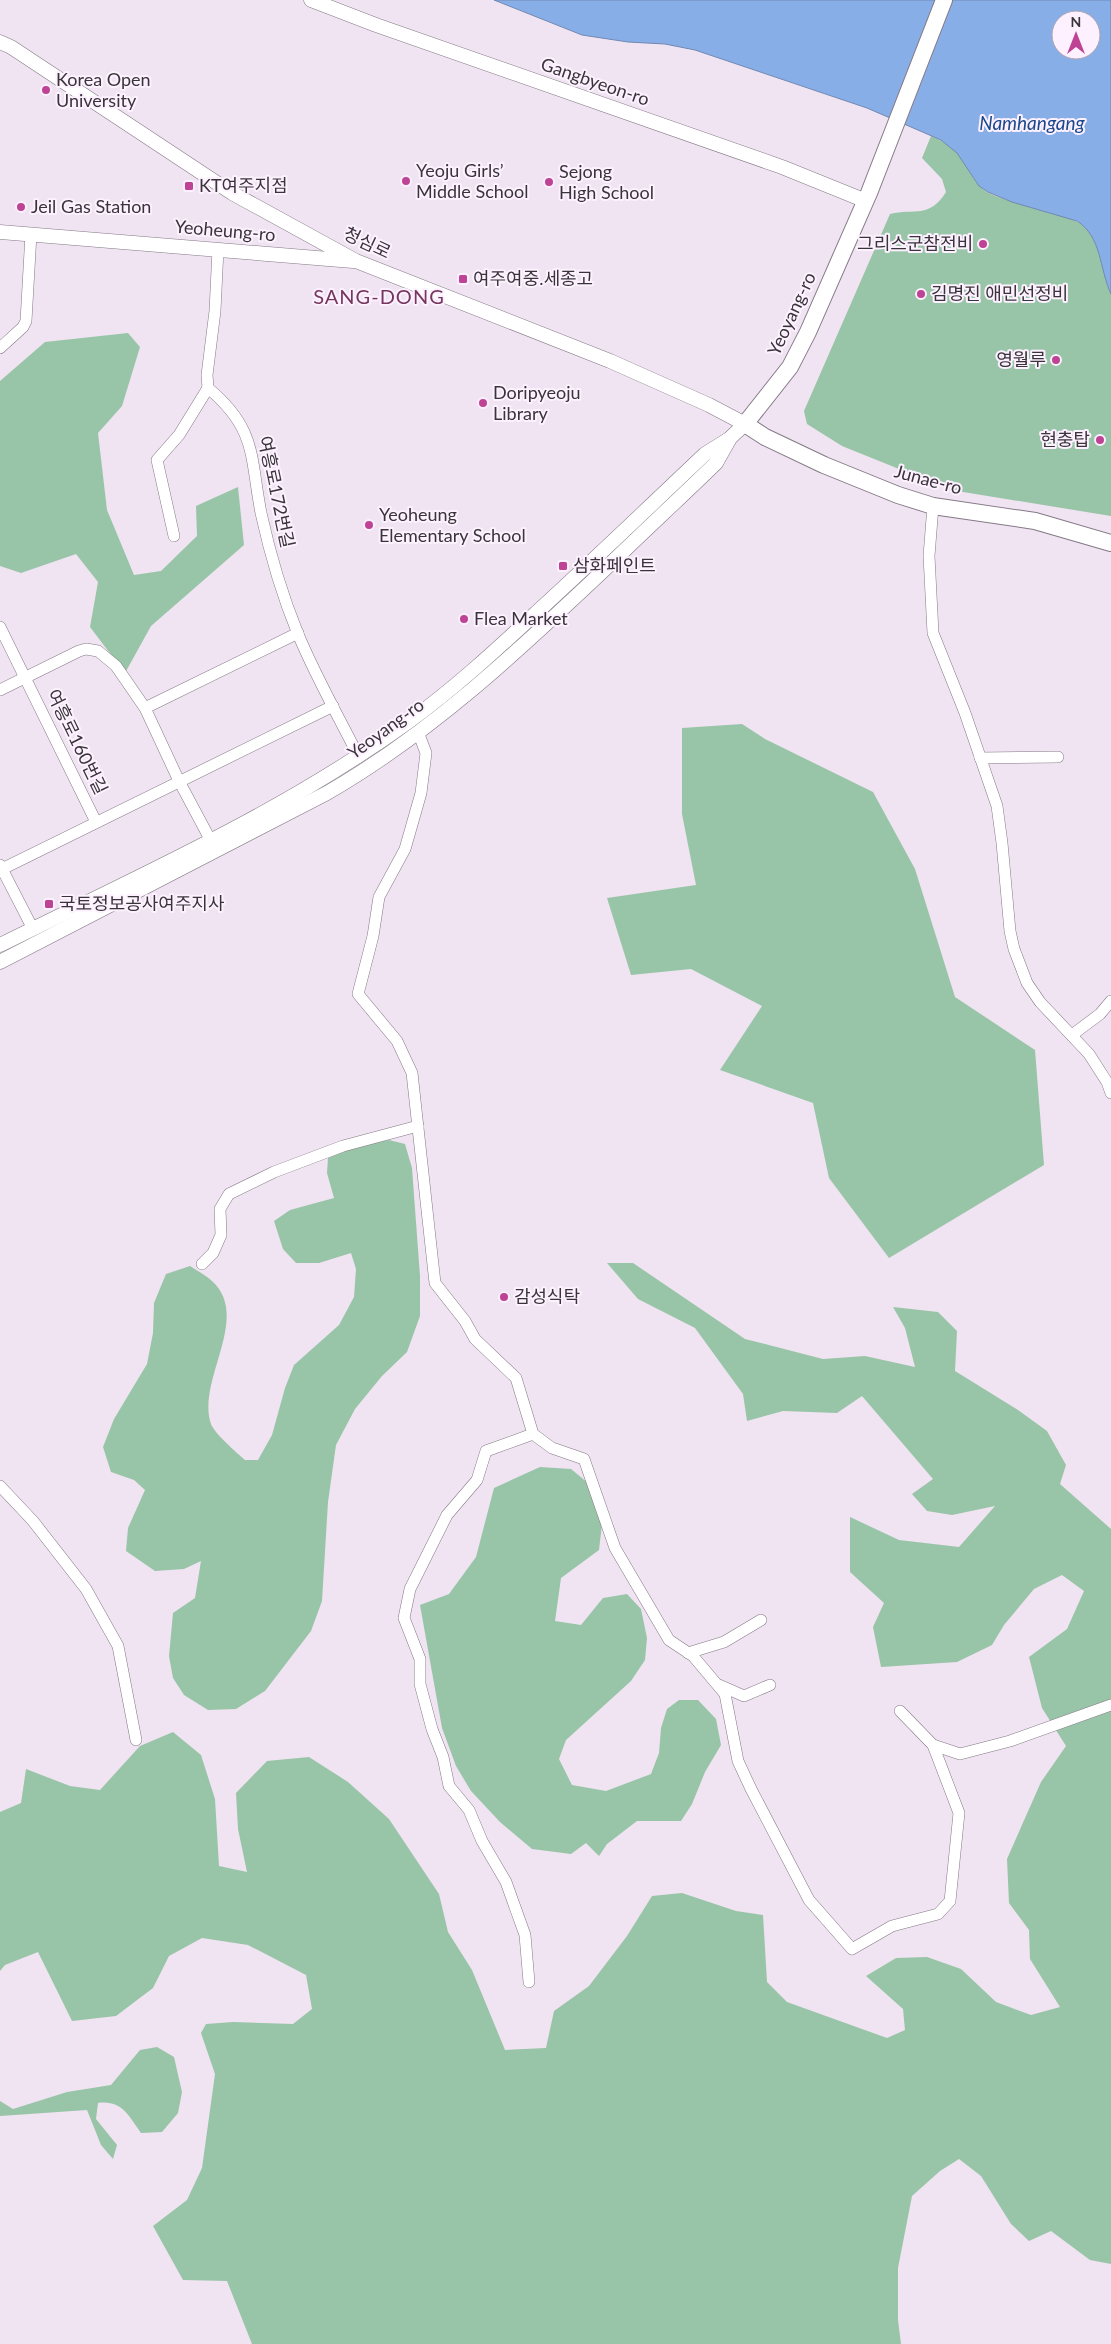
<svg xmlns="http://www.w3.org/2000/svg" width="1111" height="2344" font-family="Lato,'Noto Sans KR',sans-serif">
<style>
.green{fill:#98c5a7}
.water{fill:#88aee7;stroke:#7089b3;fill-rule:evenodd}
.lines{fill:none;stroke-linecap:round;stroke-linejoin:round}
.minor-casing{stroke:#847986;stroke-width:12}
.tertiary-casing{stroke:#847986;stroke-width:15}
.secondary-casing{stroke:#847986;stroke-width:18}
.minor{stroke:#fff;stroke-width:11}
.tertiary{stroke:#fff;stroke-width:14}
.secondary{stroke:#fff;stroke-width:16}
.poi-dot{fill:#bf4394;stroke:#fdf1ff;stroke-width:2}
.labels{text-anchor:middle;stroke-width:4;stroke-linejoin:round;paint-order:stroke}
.poi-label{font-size:18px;fill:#39343a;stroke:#fdf1ff;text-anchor:start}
.street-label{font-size:18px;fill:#39343a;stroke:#fdf1ff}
.water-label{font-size:19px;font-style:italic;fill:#19488b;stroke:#fdf1ff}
.quarter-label{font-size:20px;letter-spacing:1px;fill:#76375e;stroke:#fdf1ff}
</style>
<rect width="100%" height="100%" fill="#f0e3f2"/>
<g class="green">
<path d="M 931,136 C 941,140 950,145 957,152 C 968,165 972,182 987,192 C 1012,206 1077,212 1090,232 C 1102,250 1102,274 1111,294 L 1111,516 L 951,490 L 842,446 L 807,424 L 804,411 L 890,214 C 915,208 929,219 946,192 L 942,179 L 922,158 Z"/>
<polygon points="128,333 140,347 122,406 98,433 107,510 134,575 161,571 197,536 196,506 238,487 244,545 151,626 125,673 90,627 98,582 76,554 21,573 0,566 0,381 45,342"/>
<polygon points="742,724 765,739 873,792 915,869 955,997 1035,1050 1044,1165 889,1258 829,1178 813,1103 720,1070 762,1006 691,969 631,975 607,898 696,885 682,814 682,728"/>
<path d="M 389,1140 L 405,1144 L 412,1168 L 420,1276 L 420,1316 L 407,1352 L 382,1376 L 355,1409 L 336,1445 L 328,1502 L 322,1601 L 311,1631 L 265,1691 L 236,1709 L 208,1710 L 184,1695 L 173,1678 L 169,1656 L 173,1613 L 195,1598 L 201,1561 L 184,1569 L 155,1571 L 126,1551 L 128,1528 L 145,1490 L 134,1480 L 111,1472 L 103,1447 L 114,1419 L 147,1364 L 153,1333 L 154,1303 L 166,1274 L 190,1266 C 197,1271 206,1275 212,1281 C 252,1317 196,1381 211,1424 C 214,1433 237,1453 245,1460 L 258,1460 L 272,1435 L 285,1388 L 294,1365 L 339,1325 L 354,1297 L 356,1269 L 351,1253 L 319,1263 L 296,1263 L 283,1249 L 274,1221 L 290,1210 L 334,1198 L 327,1173 L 328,1158 L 356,1146 Z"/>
<polygon points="607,1263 633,1263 745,1339 823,1359 865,1356 915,1367 905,1328 893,1307 938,1312 957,1331 955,1371 1018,1410 1047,1431 1066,1465 1060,1484 1111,1529 1111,2264 1090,2260 1051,2231 1029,2241 1011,2224 981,2176 959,2159 940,2171 912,2196 898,2268 898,2320 901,2344 252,2344 227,2281 183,2280 153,2226 187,2200 202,2168 215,2074 201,2033 206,2024 233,2022 293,2024 312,2009 306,1975 248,1945 202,1938 169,1956 153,1988 116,2016 72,2021 38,1952 5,1965 0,1971 0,1812 21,1803 26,1769 70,1786 100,1790 140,1746 173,1732 201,1755 215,1799 219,1866 247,1872 238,1829 236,1793 267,1761 309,1757 348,1782 389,1819 439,1894 448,1932 472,1970 505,2050 546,2048 554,2011 589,1986 627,1936 652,1896 682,1893 736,1911 763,1915 767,1982 787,2002 887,2038 905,2030 903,2009 866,1976 896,1958 927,1957 961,1969 996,2002 1031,2015 1060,2007 1030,1959 1029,1930 1009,1903 1007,1859 1041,1782 1066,1746 1042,1708 1029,1657 1067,1629 1084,1591 1062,1575 1034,1589 1004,1625 992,1645 957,1662 881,1667 873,1627 884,1603 850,1572 850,1517 899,1540 959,1547 995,1506 952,1515 927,1511 912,1494 933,1479 862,1396 837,1413 783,1411 747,1421 743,1394 695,1328 638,1299"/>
<polygon points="540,1467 571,1469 588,1483 602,1524 599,1550 561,1578 555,1621 581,1625 603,1598 627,1594 641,1609 647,1638 645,1660 631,1681 566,1740 559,1759 572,1785 606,1791 651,1774 659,1753 661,1728 667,1709 679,1700 698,1700 716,1719 721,1745 705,1772 692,1804 681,1821 637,1821 607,1844 599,1856 586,1843 571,1854 532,1849 500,1822 471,1791 456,1766 442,1728 420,1605 449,1594 476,1557 494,1488"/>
<path d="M 157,2047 L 174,2057 L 182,2092 L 178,2113 L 162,2132 L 141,2133 C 128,2115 122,2100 98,2103 L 96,2119 L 117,2145 L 113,2159 L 101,2145 L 87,2110 L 0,2116 L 0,2101 L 13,2109 L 67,2092 L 111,2085 L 140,2050 Z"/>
</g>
<path class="water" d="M 494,0 L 1111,0 L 1111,294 C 1099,268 1102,237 1077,221 L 1012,202 L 988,192 L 979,186 L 957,153 L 941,140 L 867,108 L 695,50 L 665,44 L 628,42 L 582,35 ZM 1061,20 L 1091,20 L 1091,50 L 1061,50 Z"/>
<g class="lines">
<defs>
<g id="minor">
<path d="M 218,249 L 215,311 L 207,375 L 208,388 C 257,429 250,456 261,513 C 270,554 282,595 298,634 C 315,675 338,716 359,757"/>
<polyline points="0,348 23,327 26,321 31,234"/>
<polyline points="933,506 929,556 933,633 965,713 997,806 1002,843 1010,931 1014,949 1027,983 1040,1002 1089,1054 1107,1082 1111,1093"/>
<polyline points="174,536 157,460 179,435 208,388"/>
<polyline points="0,627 96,822"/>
<polyline points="0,690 79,651 86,649 98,651 116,666 145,708 179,781 211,841"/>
<polyline points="145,708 298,633"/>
<polyline points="418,732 426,753 421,793 405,849 379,897 373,936 358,994 397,1041 412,1073 435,1283 465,1321 475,1339 516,1378 533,1434 552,1448 584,1459 615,1548 669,1640 693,1656 725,1694 738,1761 751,1789 809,1900 852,1949 892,1926 938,1914 950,1901 959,1813 933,1745 900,1711"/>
<polyline points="980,758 1058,757"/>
<polyline points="0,865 33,929"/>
<polyline points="0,870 333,706"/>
<polyline points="1072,1035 1100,1014 1111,1001"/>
<polyline points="202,1264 213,1253 221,1235 220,1209 229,1194 274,1172 343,1146 418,1126"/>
<polyline points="0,1486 33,1521 86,1589 118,1646 136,1740"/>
<polyline points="688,1653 724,1642 761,1620"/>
<polyline points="719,1685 744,1696 770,1685"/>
<polyline points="933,1745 960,1754 1010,1741 1111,1705"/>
<polyline points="529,1982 525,1935 506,1882 482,1841 469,1810 449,1786 443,1757 432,1729 420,1684 420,1659 404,1618 410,1589 447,1515 477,1480 486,1451 533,1434"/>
</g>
<g id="tertiary">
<polyline points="311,0 376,25 782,167 866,201"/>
<path d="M 0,42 L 11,47 L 232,193 L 356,261 L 610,361 L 709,405 L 745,424 L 729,439 L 705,454 C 650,506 594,560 537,612 C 496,650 454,689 408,722 C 282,813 139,876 0,945"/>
<polyline points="0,232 353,261"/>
<path d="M 0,962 L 327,793 C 431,733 517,652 604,570 C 641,534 679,499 716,463 L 729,440"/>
</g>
<polyline id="secondary" points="944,0 869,193 808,332 790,367 745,424 765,437 824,465 898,495 933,506 1035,521 1111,543"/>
</defs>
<use href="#minor" class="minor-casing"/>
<use href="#tertiary" class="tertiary-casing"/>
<use href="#secondary" class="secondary-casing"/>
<use href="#minor" class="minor"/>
<use href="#tertiary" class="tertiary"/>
<use href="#secondary" class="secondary"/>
</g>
<g class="poi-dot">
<circle cx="46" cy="90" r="5"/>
<circle cx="406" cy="181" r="5"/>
<circle cx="549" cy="182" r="5"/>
<rect x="184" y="181" width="10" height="10" rx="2.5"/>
<circle cx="21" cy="207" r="5"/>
<circle cx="983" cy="244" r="5"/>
<rect x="458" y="274" width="10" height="10" rx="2.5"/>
<circle cx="921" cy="294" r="5"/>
<circle cx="1056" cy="360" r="5"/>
<circle cx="483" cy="403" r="5"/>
<circle cx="1100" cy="440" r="5"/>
<circle cx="369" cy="525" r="5"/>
<rect x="558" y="561" width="10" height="10" rx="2.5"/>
<circle cx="464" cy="619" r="5"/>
<rect x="44" y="899" width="10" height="10" rx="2.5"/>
<circle cx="504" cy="1297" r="5"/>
</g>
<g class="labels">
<g class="poi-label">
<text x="56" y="86">Korea Open<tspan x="56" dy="21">University</tspan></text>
<text x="416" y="177">Yeoju Girls’<tspan x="416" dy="21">Middle School</tspan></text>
<text x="559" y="178">Sejong<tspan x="559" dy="21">High School</tspan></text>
<text x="199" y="192">KT여주지점</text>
<text x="31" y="213">Jeil Gas Station</text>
<text x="973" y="250" text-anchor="end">그리스군참전비</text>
<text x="473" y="285">여주여중.세종고</text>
<text x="931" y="300">김명진 애민선정비</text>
<text x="1046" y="366" text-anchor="end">영월루</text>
<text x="493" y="399">Doripyeoju<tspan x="493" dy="21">Library</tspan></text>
<text x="1090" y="446" text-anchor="end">현충탑</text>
<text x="379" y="521">Yeoheung<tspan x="379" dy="21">Elementary School</tspan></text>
<text x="573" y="572">삼화페인트</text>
<text x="474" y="625">Flea Market</text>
<text x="59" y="910">국토정보공사여주지사</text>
<text x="514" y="1303">감성식탁</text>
</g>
<g class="street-label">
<text transform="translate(595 82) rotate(19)" y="6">Gangbyeon-ro</text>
<text transform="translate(225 231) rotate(5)" y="6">Yeoheung-ro</text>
<text transform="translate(367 243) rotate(25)" y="6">청심로</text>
<text transform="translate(792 314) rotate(-65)" y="6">Yeoyang-ro</text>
<text transform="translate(928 480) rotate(15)" y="6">Junae-ro</text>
<text transform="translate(276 492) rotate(78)" y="6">여흥로172번길</text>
<text transform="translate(386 729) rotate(-36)" y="6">Yeoyang-ro</text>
<text transform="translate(77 742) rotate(64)" y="6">여흥로160번길</text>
</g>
<g class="water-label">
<text x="1032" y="130">Namhangang</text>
</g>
<g class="quarter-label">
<text x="379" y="304">SANG-DONG</text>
</g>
</g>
<g transform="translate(1076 35)"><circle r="24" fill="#fdf1ff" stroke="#afa5b0"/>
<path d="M0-4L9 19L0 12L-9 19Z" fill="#bf4394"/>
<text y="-8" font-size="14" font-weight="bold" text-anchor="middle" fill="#39343a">N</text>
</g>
</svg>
